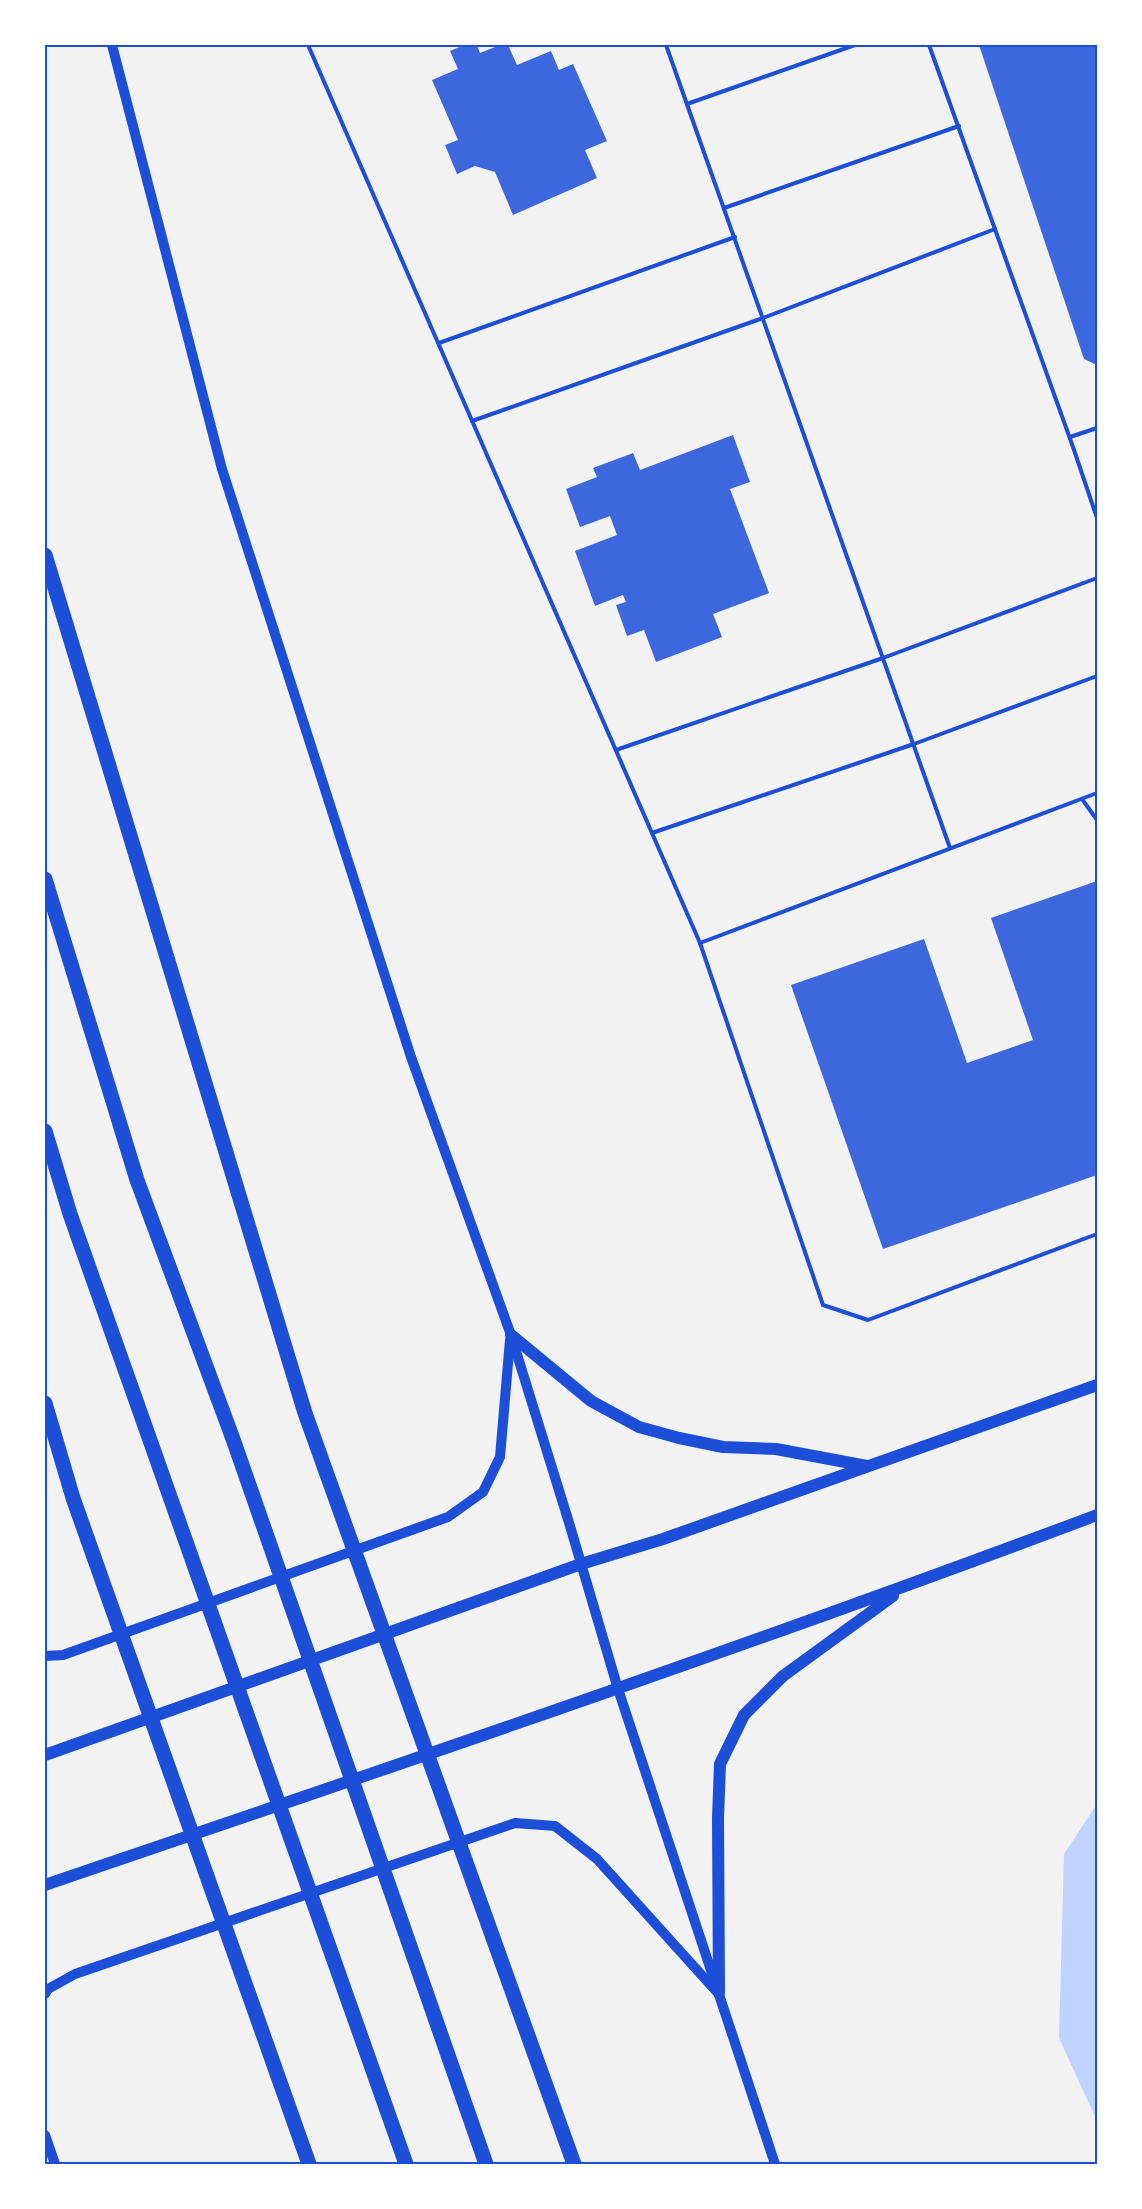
<svg xmlns="http://www.w3.org/2000/svg" width="1142" height="2209" font-family="Arial,sans-serif">
<style>
.water{fill:#bfd3fe}
.building{fill:#3d67dc}
.lines{fill:none;stroke-linecap:round;stroke-linejoin:round}
.service{stroke:#1d4ed8;stroke-width:4}
.secondary{stroke:#1d4ed8;stroke-width:10}
.primary{stroke:#1d4ed8;stroke-width:12}
.motorway{stroke:#1d4ed8;stroke-width:15}
.neatline{fill:none;stroke:#1d4ed8;stroke-width:2}
</style>
<rect width="100%" height="100%" fill="#f2f2f2"/>
<polygon class="water" points="1097,1804 1097,2121 1059,2038 1064,1854"/>
<g class="building">
<polygon points="464,45 477,45 480,53 500,45 508,45 517,65 551,51 559,70 573,64 607,141 585,150 597,178 513,215 495,172 475,166 457,174 445,145 458,140 432,80 458,69 450,51"/>
<polygon points="979,45 1097,45 1097,365 1084,359"/>
<polygon points="733,435 750,482 730,489 769,593 713,614 722,637 656,662 644,630 627,636 616,605 626,602 623,595 595,606 575,551 617,535 610,516 580,527 566,489 597,477 593,468 633,453 640,470"/>
<polygon points="1097,881 1097,1175 883,1249 791,985 924,939 967,1063 1033,1040 991,918"/>
</g>
<g class="lines">
<g class="service">
<polyline points="308,45 700,943 823,1305 868,1320 1097,1234"/>
<polyline points="666,45 950,848"/>
<polyline points="929,45 1073,447 1097,518"/>
<polyline points="687,104 855,45"/>
<polyline points="724,208 959,126"/>
<polyline points="439,343 735,237"/>
<polyline points="472,421 763,318 995,229"/>
<polyline points="1070,437 1097,428"/>
<polyline points="616,750 883,658 1097,578"/>
<polyline points="1082,799 1097,820"/>
<polyline points="652,833 914,744 1097,676"/>
<polyline points="700,943 1097,793"/>
</g>
<g class="secondary">
<polyline points="112,45 222,469 411,1057 511,1335 570,1526 618,1689 775,2164"/>
<polyline points="45,1656 63,1655 448,1517 483,1492 500,1457 510,1340"/>
<polyline points="45,1994 48,1989 75,1974 515,1823 555,1826 597,1859 716,1991"/>
<polyline points="45,2135 55,2164"/>
</g>
<g class="primary">
<polyline points="511,1335 591,1401 639,1427 679,1438 723,1447 776,1449 867,1466"/>
<polyline points="45,1755 581,1564 663,1539 1097,1385"/>
<path d="M 45,1885 C 397,1765 749,1646 1097,1515"/>
<polyline points="719,1993 718,1818 720,1764 744,1715 783,1676 893,1596"/>
</g>
<g class="motorway">
<polyline points="45,555 305,1413 574,2164"/>
<polyline points="45,879 137,1180 233,1439 486,2164"/>
<polyline points="45,1131 70,1214 406,2164"/>
<polyline points="45,1403 73,1498 309,2164"/>
</g>
</g>
<rect width="1142" height="2209" fill="none" stroke="#ffffff" stroke-width="92"/>
<rect x="46" y="46" width="1050" height="2117" class="neatline"/>
</svg>
